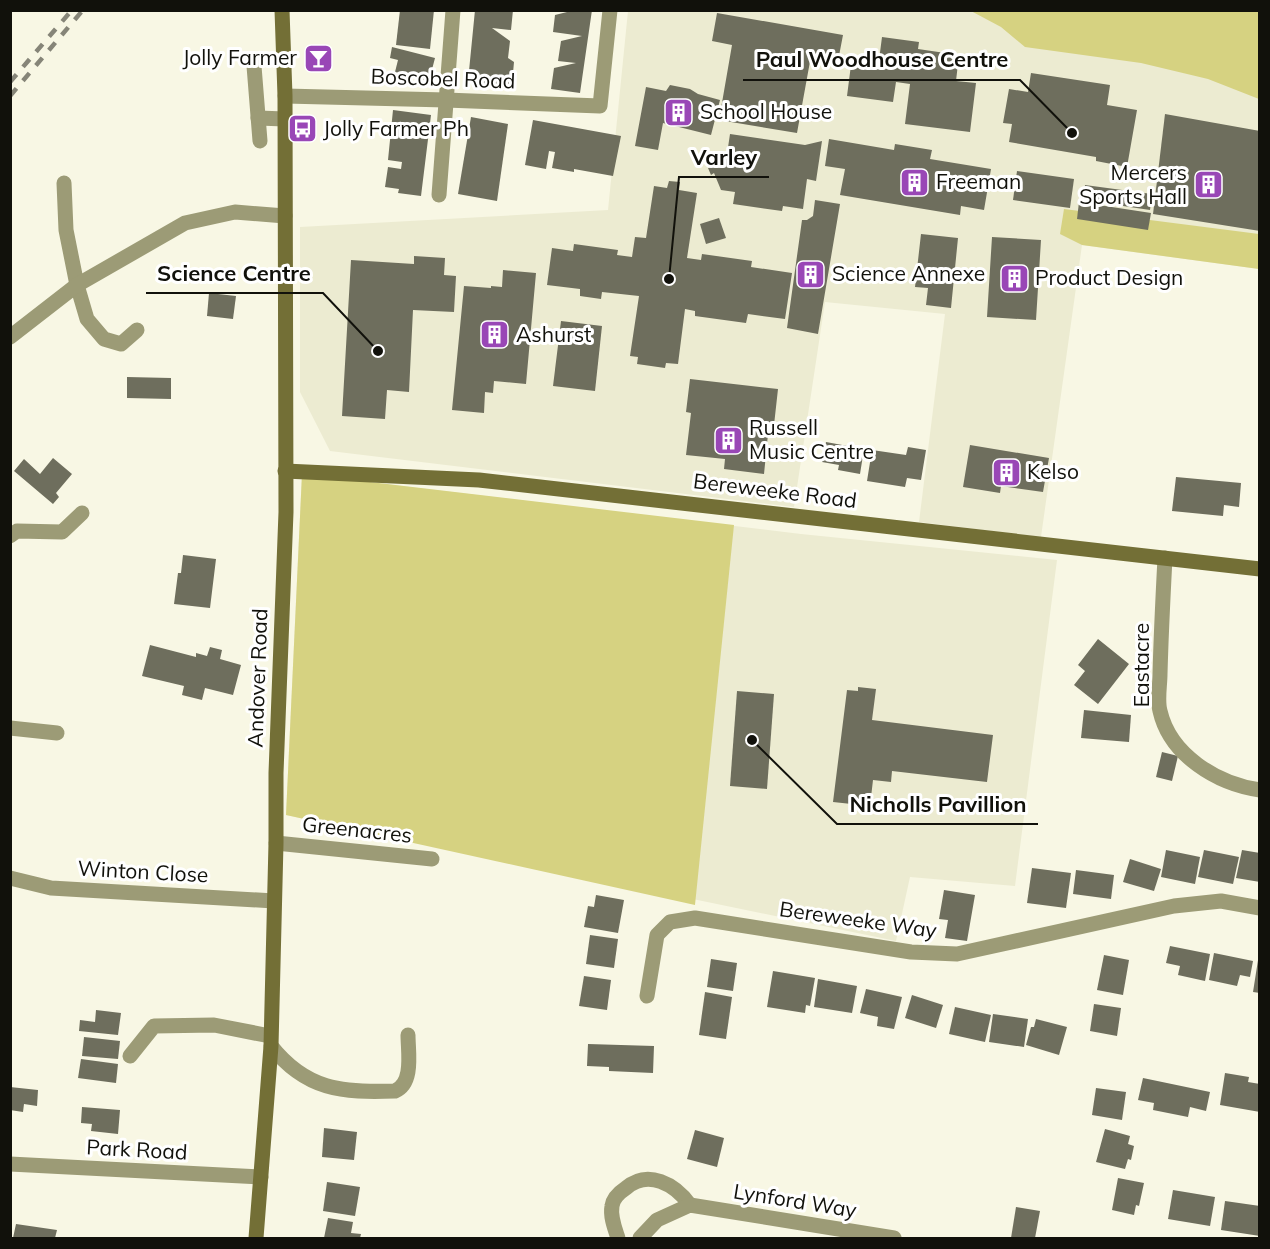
<svg xmlns="http://www.w3.org/2000/svg" width="1270" height="1249" font-family="Mulish,sans-serif">
<style>
.built{fill:#ecebd1}
.green{fill:#d6d281}
.building{fill:#6e6e5d}
.lines{fill:none;stroke-linecap:round;stroke-linejoin:round}
.minor{stroke:#9c9b76;stroke-width:15}
.secondary{stroke:#736f36;stroke-width:15}
.rail{stroke:#868578;stroke-width:4.5;stroke-dasharray:10 10;stroke-linecap:butt}
.labels{text-anchor:middle;stroke-width:6;stroke-linejoin:round;paint-order:stroke}
.poi-label{font-size:21px;fill:#11110b;stroke:#fff;text-anchor:start}
.street-label{font-size:21px;fill:#11110b;stroke:#fff}
.leader{fill:none;stroke:#11110b;stroke-width:2}
.callout-dot{fill:#11110b;stroke:#fff;stroke-width:2}
.callout-label{font-size:22px;text-anchor:middle;font-weight:bold;fill:#11110b;stroke:#fff;stroke-width:6;stroke-linejoin:round;paint-order:stroke}
</style>
<rect width="100%" height="100%" fill="#f8f7e4"/>
<g class="built">
<polygon points="628,11 1259,11 1259,269 1082,245 1041,537 919,522 945,314 825,302 794,507 330,451 300,392 300,227 608,210"/>
<polygon points="302,474 801,534 1057,560 1015,886 910,877 896,941 286,815"/>
</g>
<g class="green">
<polygon points="971,11 1259,11 1259,99 1208,79 1141,63 1025,47 1001,27"/>
<polygon points="1064,209 1259,234 1259,269 1082,245 1060,234"/>
<polygon points="302,474 734,525 695,905 286,815"/>
</g>
<g class="building">
<polygon points="400,10 434,10 430,49 396,45"/>
<polygon points="475,10 513,10 511,30 492,28 510,41 508,58 514,62 512,84 504,84 501,88 475,85 468,81"/>
<polygon points="575,10 592,10 580,93 551,89 554,68 576,63 558,61 561,41 582,36 553,32 555,15"/>
<polygon points="717,13 843,35 838,61 811,56 797,133 719,120 732,45 712,41"/>
<polygon points="882,37 919,42 918,49 959,55 956,81 976,83 970,132 905,124 910,84 896,82 893,102 847,96 851,65 878,68"/>
<polygon points="392,47 435,58 429,81 395,72 398,60 390,58"/>
<polygon points="1031,73 1110,85 1107,105 1137,110 1127,167 1096,161 1096,157 1009,142 1012,124 1003,123 1009,89 1028,92"/>
<polygon points="670,85 690,89 698,94 720,100 711,135 663,123 658,150 635,146 646,87 666,91"/>
<polygon points="393,110 431,115 421,196 398,193 399,189 385,187 388,167 401,169 402,162 388,160"/>
<polygon points="1165,114 1260,131 1260,231 1153,214"/>
<polygon points="471,117 508,124 497,201 458,194"/>
<polygon points="533,120 621,136 613,176 574,169 574,172 552,168 555,152 549,151 546,169 525,165"/>
<polygon points="730,134 805,145 822,141 816,181 807,179 803,209 783,206 782,211 733,204 735,192 721,190 714,173 711,175 708,168 726,161"/>
<polygon points="829,139 894,150 895,144 932,150 930,159 991,169 984,210 961,206 960,215 840,195 845,169 825,166"/>
<polygon points="1017,171 1074,179 1070,208 1013,200"/>
<polygon points="669,181 680,182 679,190 697,193 687,258 701,260 702,254 752,261 751,267 792,273 785,319 748,314 746,323 695,316 695,311 685,309 678,364 666,363 665,368 637,364 638,357 630,356 639,296 602,292 601,299 580,296 580,289 547,285 552,248 573,251 574,244 618,250 617,255 632,257 635,237 646,238 654,186 667,188"/>
<polygon points="1085,185 1152,194 1150,210 1083,200"/>
<polygon points="815,200 840,204 818,334 787,328 802,220 807,220 813,216"/>
<polygon points="1079,202 1151,213 1148,230 1077,219"/>
<polygon points="719,218 726,238 706,244 700,224"/>
<polygon points="921,234 958,238 951,308 926,305 928,288 915,287"/>
<polygon points="992,237 1041,240 1036,320 987,317"/>
<polygon points="414,256 445,258 444,275 456,276 454,312 413,310 409,392 387,390 385,419 342,416 351,260 414,264"/>
<polygon points="503,270 536,273 526,384 494,381 493,393 485,392 484,413 452,410 464,286 491,288 491,286 502,287"/>
<polygon points="209,293 236,296 233,319 207,316"/>
<polygon points="561,321 602,326 595,391 553,386"/>
<polygon points="127,377 171,378 171,399 127,398"/>
<polygon points="690,379 778,389 774,425 769,424 764,474 724,469 725,459 686,455 691,413 686,412"/>
<polygon points="826,442 864,449 860,474 838,470 839,465 822,462"/>
<polygon points="970,445 1049,458 1043,492 1001,486 1000,493 963,487"/>
<polygon points="908,447 926,450 921,480 907,478 905,487 867,481 872,450 906,455"/>
<polygon points="53,458 72,474 56,493 59,497 53,504 14,471 24,459 40,474"/>
<polygon points="1176,477 1241,483 1239,507 1224,505 1223,516 1172,511"/>
<polygon points="183,555 216,559 210,608 174,604 178,573 181,573"/>
<polygon points="1098,639 1129,664 1098,704 1074,685 1085,671 1078,665"/>
<polygon points="150,645 196,657 196,653 207,656 210,647 222,650 220,659 241,665 233,695 205,688 202,700 182,695 184,686 142,676"/>
<polygon points="858,687 876,689 872,720 993,735 987,782 892,771 891,782 873,780 870,806 833,802 847,690 858,691"/>
<polygon points="737,691 774,694 767,789 730,786"/>
<polygon points="1084,710 1131,715 1129,742 1081,738"/>
<polygon points="1162,752 1178,756 1172,781 1156,777"/>
<polygon points="1166,850 1200,857 1195,884 1161,877"/>
<polygon points="1204,850 1239,857 1233,884 1198,877"/>
<polygon points="1242,850 1260,853 1260,882 1236,878"/>
<polygon points="1130,859 1161,869 1154,891 1123,882"/>
<polygon points="1032,868 1071,873 1066,908 1027,903"/>
<polygon points="1076,870 1114,875 1111,899 1073,894"/>
<polygon points="944,890 975,895 967,941 945,938 948,920 939,919"/>
<polygon points="596,895 624,900 618,933 584,927 588,906 594,907"/>
<polygon points="590,935 618,939 614,968 586,964"/>
<polygon points="1170,946 1210,954 1205,981 1178,975 1180,966 1166,963"/>
<polygon points="1214,953 1253,961 1250,977 1240,975 1237,986 1209,980"/>
<polygon points="1104,955 1129,960 1123,995 1097,990"/>
<polygon points="711,959 737,963 733,991 707,987"/>
<polygon points="1258,960 1260,960 1260,993 1253,992"/>
<polygon points="773,971 815,978 810,1006 806,1005 805,1013 767,1007"/>
<polygon points="584,976 611,980 607,1010 579,1006"/>
<polygon points="818,979 857,986 852,1013 814,1007"/>
<polygon points="866,989 902,997 894,1029 877,1026 878,1017 860,1013"/>
<polygon points="705,992 732,997 726,1039 699,1035"/>
<polygon points="912,995 943,1005 936,1028 905,1018"/>
<polygon points="1094,1004 1121,1008 1117,1036 1090,1031"/>
<polygon points="955,1007 991,1015 985,1042 949,1034"/>
<polygon points="96,1010 121,1013 118,1035 79,1031 80,1020 95,1022"/>
<polygon points="993,1014 1028,1019 1024,1047 989,1042"/>
<polygon points="1036,1019 1067,1027 1059,1055 1026,1045 1031,1027 1034,1027"/>
<polygon points="84,1037 120,1041 118,1059 82,1056"/>
<polygon points="588,1044 654,1046 653,1073 609,1071 609,1067 587,1066"/>
<polygon points="81,1059 118,1064 116,1083 78,1078"/>
<polygon points="1225,1073 1249,1077 1248,1082 1260,1084 1260,1112 1220,1105"/>
<polygon points="1143,1078 1210,1092 1206,1111 1190,1107 1188,1117 1153,1110 1154,1103 1138,1100"/>
<polygon points="10,1087 38,1090 37,1106 24,1104 23,1112 10,1110"/>
<polygon points="1096,1088 1126,1092 1122,1120 1092,1115"/>
<polygon points="82,1107 120,1110 118,1134 91,1131 92,1124 81,1123"/>
<polygon points="324,1128 357,1132 354,1160 322,1157"/>
<polygon points="1105,1129 1130,1136 1128,1144 1134,1146 1131,1160 1128,1159 1125,1169 1096,1162"/>
<polygon points="695,1130 724,1138 717,1167 687,1159"/>
<polygon points="1118,1178 1144,1183 1139,1206 1136,1205 1134,1215 1112,1210"/>
<polygon points="327,1182 360,1187 355,1216 323,1211"/>
<polygon points="1173,1190 1215,1197 1210,1226 1168,1219"/>
<polygon points="1225,1201 1260,1206 1260,1236 1221,1230"/>
<polygon points="1016,1207 1040,1211 1035,1238 1011,1238"/>
<polygon points="328,1218 353,1222 351,1233 361,1234 360,1238 324,1238"/>
<polygon points="16,1224 57,1230 55,1238 13,1238"/>
</g>
<g class="lines">
<g class="minor">
<polyline points="254,66 260,141"/>
<polyline points="285,96 446,100 600,106 610,10"/>
<polyline points="258,118 285,119"/>
<polyline points="64,183 66,230 77,285 87,319 104,339 121,344 137,330"/>
<polyline points="439,195 453,10"/>
<polyline points="10,337 77,285 185,223 235,212 285,216"/>
<polyline points="10,536 17,531 62,532 82,513"/>
<path d="M 1165,558 C 1163,596 1161,635 1160,674 C 1160,685 1157,700 1160,711 C 1170,755 1217,784 1260,790"/>
<polyline points="10,728 57,733"/>
<polyline points="276,843 432,859"/>
<polyline points="10,878 51,888 274,901"/>
<polyline points="647,996 657,935 670,922 695,918 911,952 957,954 1174,906 1221,901 1260,908"/>
<path d="M 271,1046 C 306,1090 342,1093 395,1091 C 414,1083 408,1052 408,1035"/>
<polyline points="130,1056 154,1026 214,1025 270,1036"/>
<polyline points="10,1164 261,1177"/>
<path d="M 618,1238 C 615,1229 610,1217 612,1206 C 613,1198 620,1192 626,1188 C 648,1169 675,1184 690,1205"/>
<polyline points="640,1238 657,1220 690,1205 894,1238"/>
</g>
<g class="secondary">
<polyline points="285,471 479,480 1260,569"/>
<polyline points="256,1238 271,1046 276,843 276,773 286,512 285,96 282,10"/>
</g>
<g class="rail">
<polyline points="10,82 72,10"/>
<polyline points="10,96 83,10"/>
</g>
</g>
<defs>
<symbol id="bar-square" viewBox="-11 -11 22 22"><rect x="-9" y="-9" width="18" height="18" rx="4" fill="#9947b6" stroke="#fff"/><path d="M-6-5H6L.8 .8V4.5H3.5V6h-7V4.5H-.8V.8Z" fill="#fff"/></symbol>
<symbol id="building-square" viewBox="-11 -11 22 22"><rect x="-9" y="-9" width="18" height="18" rx="4" fill="#9947b6" stroke="#fff"/><path d="M-4-6H4V6H1V3H-1V6H-4ZM-2.5-4.3h1.7v1.8h-1.7ZM.8-4.3h1.7v1.8H.8ZM-2.5-1h1.7V.8h-1.7ZM.8-1h1.7V.8H.8Z" fill="#fff"/></symbol>
<symbol id="bus-square" viewBox="-11 -11 22 22"><rect x="-9" y="-9" width="18" height="18" rx="4" fill="#9947b6" stroke="#fff"/><path d="M-5-6H5V4H4V6H2V4H-2V6H-4V4H-5ZM-3.5-4V0h7V-4ZM-3.5 1.2v1.5H-2V1.2ZM2 1.2v1.5H3.5V1.2Z" fill="#fff"/></symbol>
</defs>
<g fill-rule="evenodd">
<use href="#bar-square" x="302" y="42" width="33" height="33"/>
<use href="#building-square" x="662" y="96" width="33" height="33"/>
<use href="#bus-square" x="286" y="112" width="33" height="33"/>
<use href="#building-square" x="898" y="166" width="33" height="33"/>
<use href="#building-square" x="1192" y="168" width="33" height="33"/>
<use href="#building-square" x="794" y="258" width="33" height="33"/>
<use href="#building-square" x="998" y="262" width="33" height="33"/>
<use href="#building-square" x="478" y="318" width="33" height="33"/>
<use href="#building-square" x="712" y="424" width="33" height="33"/>
<use href="#building-square" x="990" y="456" width="33" height="33"/>
</g>
<g class="labels">
<g class="poi-label">
<text x="297" y="65" text-anchor="end">Jolly Farmer</text>
<text x="700" y="119">School House</text>
<text x="323" y="136">Jolly Farmer Ph</text>
<text x="1187" y="180" text-anchor="end">Mercers<tspan x="1187" dy="24">Sports Hall</tspan></text>
<text x="936" y="189">Freeman</text>
<text x="832" y="281">Science Annexe</text>
<text x="1035" y="285">Product Design</text>
<text x="516" y="342">Ashurst</text>
<text x="749" y="435">Russell<tspan x="749" dy="24">Music Centre</tspan></text>
<text x="1027" y="479">Kelso</text>
</g>
<g class="street-label">
<text transform="translate(443 79) rotate(2)" y="7">Boscobel Road</text>
<text transform="translate(775 491) rotate(7)" y="7">Bereweeke Road</text>
<text transform="translate(1142 665) rotate(-90)" y="7">Eastacre</text>
<text transform="translate(258 678) rotate(-88)" y="7">Andover Road</text>
<text transform="translate(357 830) rotate(6)" y="7">Greenacres</text>
<text transform="translate(143 872) rotate(3)" y="7">Winton Close</text>
<text transform="translate(858 920) rotate(8)" y="7">Bereweeke Way</text>
<text transform="translate(137 1150) rotate(3)" y="7">Park Road</text>
<text transform="translate(795 1201) rotate(9)" y="7">Lynford Way</text>
</g>
</g>
<path class="leader" d="M1072 133L1020 80H743M669 279L679 177H769M378 351L323 293H146M752 740L837 824H1038"/>
<g class="callout-dot">
<circle cx="1072" cy="133" r="6"/>
<circle cx="669" cy="279" r="6"/>
<circle cx="378" cy="351" r="6"/>
<circle cx="752" cy="740" r="6"/>
</g>
<g class="callout-label">
<text x="882" y="67">Paul Woodhouse Centre</text>
<text x="724" y="165">Varley</text>
<text x="234" y="281">Science Centre</text>
<text x="938" y="812">Nicholls Pavillion</text>
</g>
<rect width="1270" height="1249" fill="none" stroke="#11110b" stroke-width="24"/>
</svg>
